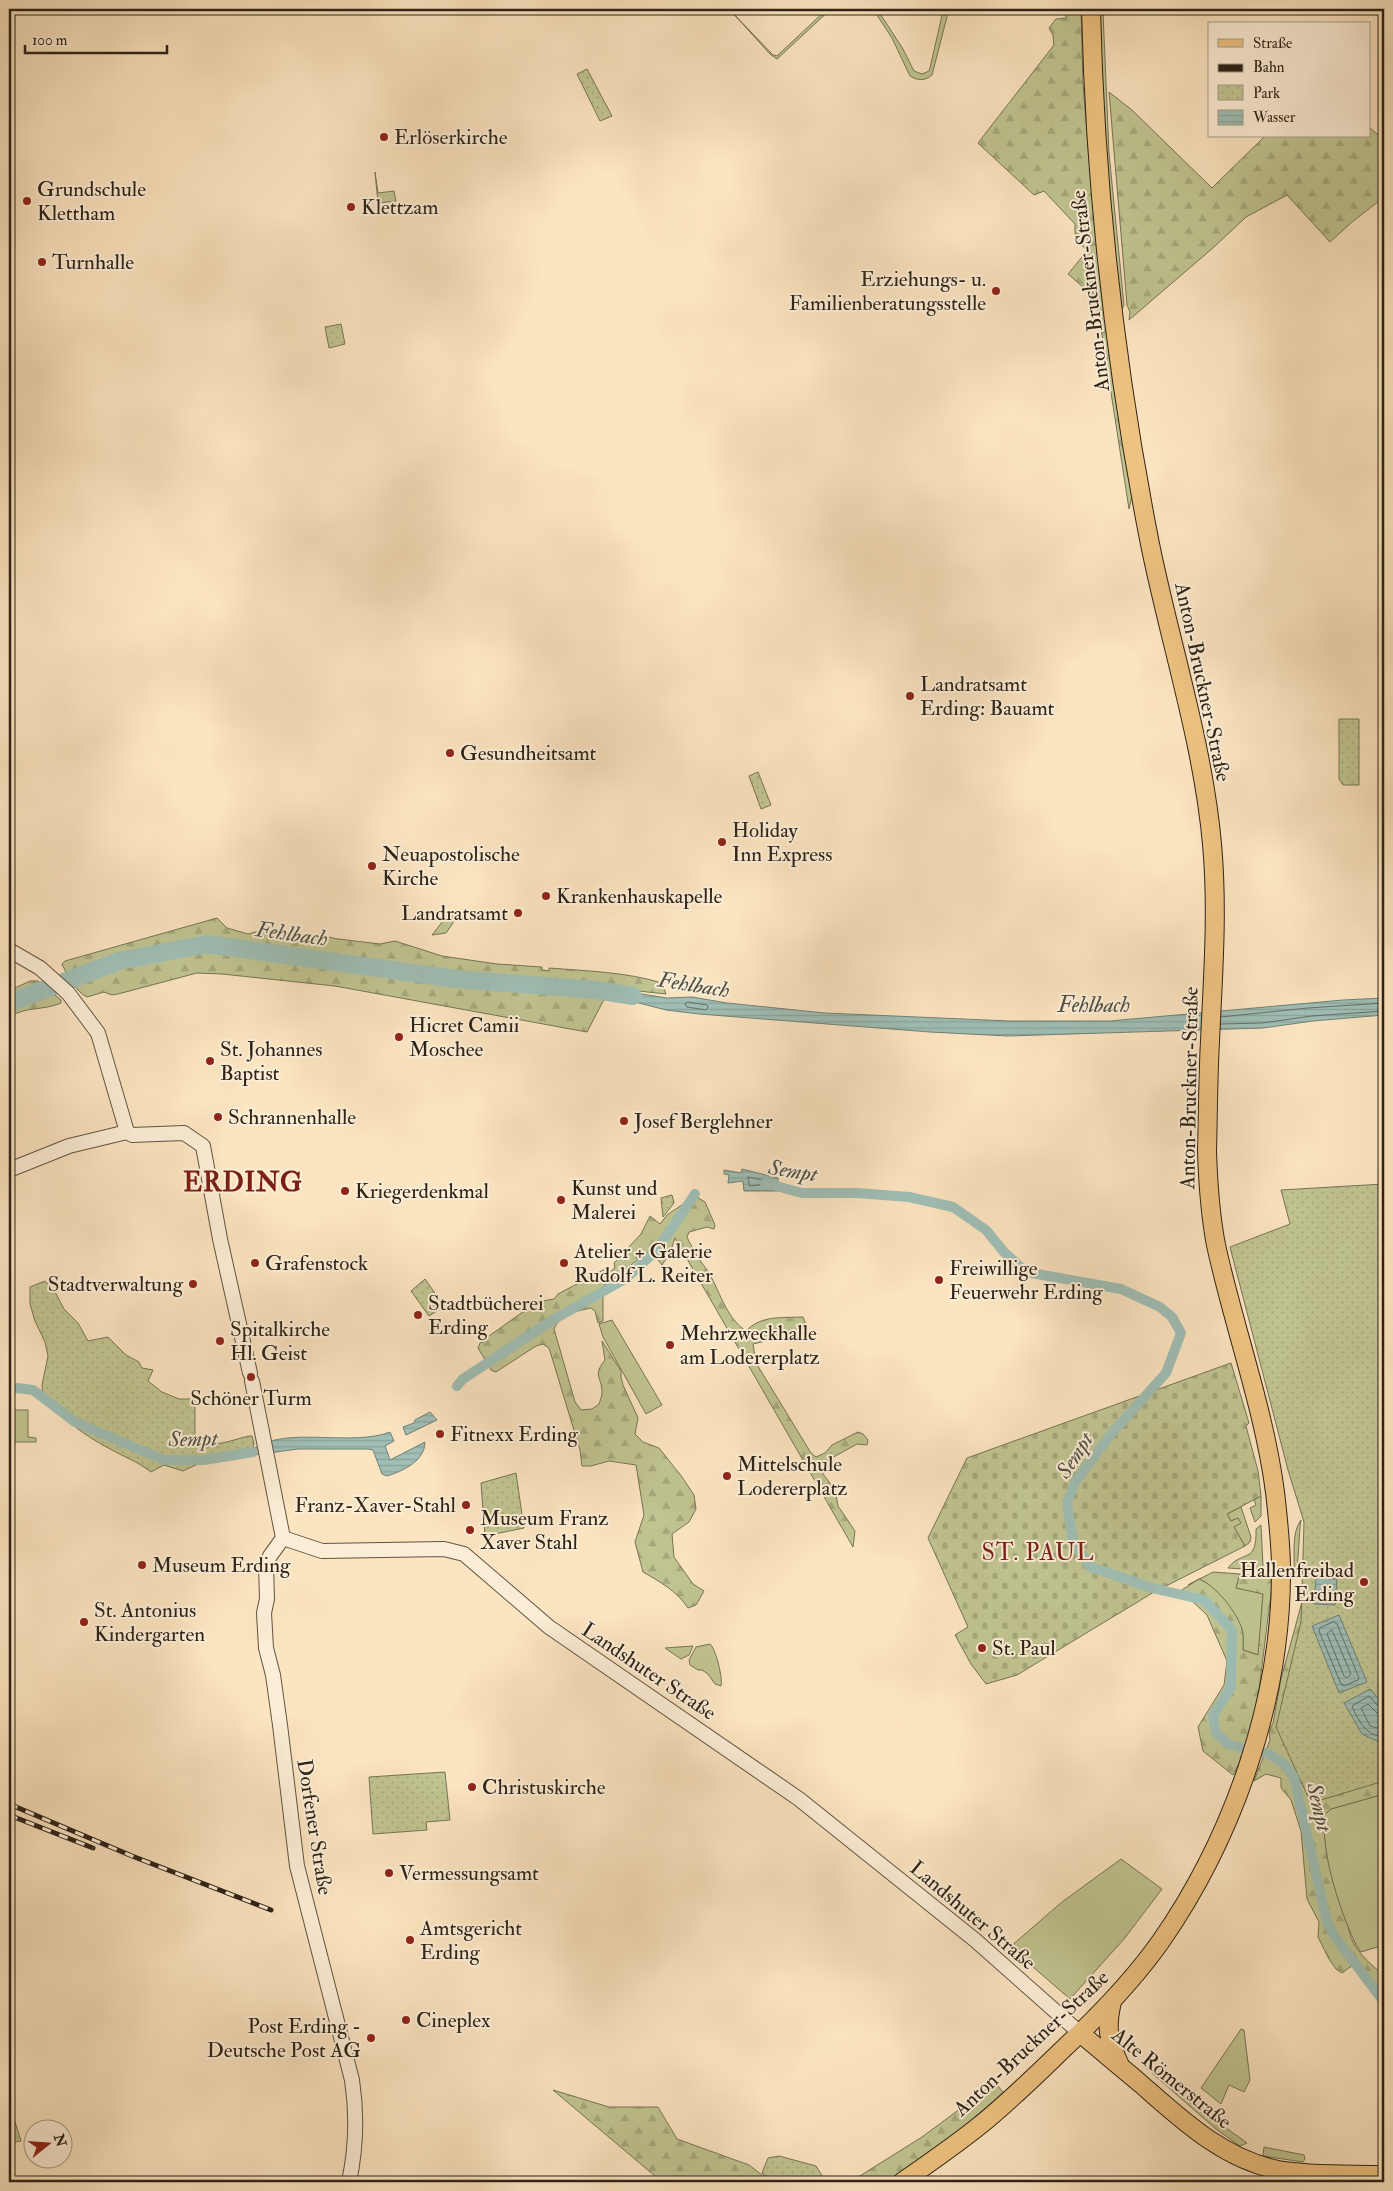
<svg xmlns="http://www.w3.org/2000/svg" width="1393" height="2191" font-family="'IM FELL Double Pica',serif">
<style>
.grass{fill:#c0c491;stroke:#767454}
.forest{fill:url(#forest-firs);stroke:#767454}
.cemetery{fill:url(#cemetery-stones);stroke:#767454}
.park{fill:url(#park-dots);stroke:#767454}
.water{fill:url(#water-rules);stroke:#718076}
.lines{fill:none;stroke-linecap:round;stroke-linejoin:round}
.shore{stroke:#667066;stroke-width:1}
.canal{stroke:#9fbeb5;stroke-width:10}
.river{stroke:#9fbeb5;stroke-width:18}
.minor-casing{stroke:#605341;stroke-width:16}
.major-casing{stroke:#2d2317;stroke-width:20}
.minor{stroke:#fcedd6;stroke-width:14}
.major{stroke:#eec280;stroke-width:18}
.rail-casing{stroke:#2d2317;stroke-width:5}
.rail{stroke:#fcedd6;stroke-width:3;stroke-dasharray:9;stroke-linecap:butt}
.poi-dot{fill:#8f2418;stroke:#fcedd6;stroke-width:2}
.labels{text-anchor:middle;stroke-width:4;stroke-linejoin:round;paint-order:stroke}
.poi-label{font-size:21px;fill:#2d2317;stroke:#fcedd6;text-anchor:start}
.street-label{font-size:21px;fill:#2d2317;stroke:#fcedd6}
.water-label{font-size:22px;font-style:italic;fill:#4f5246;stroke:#fcedd6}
.quarter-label{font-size:24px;letter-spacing:1px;fill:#7a1f14;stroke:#fcedd6}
.district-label{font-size:26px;font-weight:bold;letter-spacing:1px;fill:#7a1f14;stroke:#fcedd6}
</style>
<defs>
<pattern id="forest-firs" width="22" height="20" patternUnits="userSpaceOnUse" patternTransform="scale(1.25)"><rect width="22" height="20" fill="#c0c491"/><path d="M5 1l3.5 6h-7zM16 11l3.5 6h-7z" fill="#a5a87c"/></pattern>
<pattern id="cemetery-stones" width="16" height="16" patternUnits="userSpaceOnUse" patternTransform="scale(1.25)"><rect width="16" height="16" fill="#c0c491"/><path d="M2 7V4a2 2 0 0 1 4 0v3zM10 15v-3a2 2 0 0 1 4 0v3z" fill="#a5a87c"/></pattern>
<pattern id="park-dots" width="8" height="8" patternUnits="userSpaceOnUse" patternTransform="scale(1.25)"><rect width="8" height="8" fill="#c0c491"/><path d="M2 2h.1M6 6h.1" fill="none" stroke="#a5a87c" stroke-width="1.8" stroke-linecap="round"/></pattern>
<pattern id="water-rules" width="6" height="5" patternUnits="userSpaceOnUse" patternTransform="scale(1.25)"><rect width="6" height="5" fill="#9fbeb5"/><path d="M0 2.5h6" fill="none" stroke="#89a39b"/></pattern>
</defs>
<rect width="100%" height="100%" fill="#fbe4c0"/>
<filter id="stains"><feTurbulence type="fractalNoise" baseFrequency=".004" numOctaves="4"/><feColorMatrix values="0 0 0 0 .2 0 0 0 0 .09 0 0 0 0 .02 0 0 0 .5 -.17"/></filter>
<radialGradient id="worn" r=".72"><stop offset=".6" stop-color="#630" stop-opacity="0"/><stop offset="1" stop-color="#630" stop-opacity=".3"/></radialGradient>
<g class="grass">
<polygon points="729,9 773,55 777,56 827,9 831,9 777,59 770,54"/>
<path d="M 873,9 L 877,9 L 903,49 L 914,71 L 922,74 L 929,71 L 930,68 L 943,11 L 944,9 L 949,9 L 932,75 C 925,81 918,81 910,76 L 892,38 Z"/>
<polygon points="1098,10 1103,12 1109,153 1124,305 1122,309 1106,189"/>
<polygon points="375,172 378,193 394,191 396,201 378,203"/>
<polygon points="452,915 453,923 446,933 432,935 446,917"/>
<polygon points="612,1320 662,1405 646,1414 603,1337 599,1324"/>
<polygon points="9,1410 28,1410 28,1437 36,1438 36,1442 9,1442"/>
<polygon points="1261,1496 1261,1516 1255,1522 1250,1508 1256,1505 1254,1500"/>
<polygon points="1241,1507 1251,1537 1250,1542 1245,1546 1234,1527 1238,1518 1231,1521 1227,1514"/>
<path d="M 1301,1520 L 1300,1527 L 1297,1572 L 1294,1572 C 1295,1556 1291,1533 1301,1520 Z"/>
<path d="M 1261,1525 L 1263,1566 L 1259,1570 L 1228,1568 C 1243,1549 1257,1565 1256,1529 Z"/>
<path d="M 1213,1572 L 1240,1574 L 1236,1588 L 1263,1593 L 1259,1655 L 1243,1650 C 1243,1643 1244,1633 1241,1627 C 1234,1610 1216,1586 1199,1579 L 1188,1585 Z"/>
<path d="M 710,1644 C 716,1649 723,1679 721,1686 L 715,1684 L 708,1674 L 702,1670 L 698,1670 L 690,1665 L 689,1660 L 696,1647 Z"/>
<polygon points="693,1646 689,1655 681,1659 665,1648"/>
<path d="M 1384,1794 L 1384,1945 L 1361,1952 C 1354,1943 1352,1935 1347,1925 C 1332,1890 1323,1853 1324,1815 L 1331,1809 Z"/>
<polygon points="1121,1859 1162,1889 1124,1939 1070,1999 1010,1947 1062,1902"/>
<polygon points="1241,2029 1244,2030 1250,2080 1244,2092 1229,2085 1221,2104 1201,2088"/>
<polygon points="1147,2062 1215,2120 1247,2143 1240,2146 1216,2129 1144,2066"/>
<polygon points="1264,2147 1304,2155 1305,2159 1303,2162 1263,2156"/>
</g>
<g class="forest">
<path d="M 1067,9 L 1081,9 L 1083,84 L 1090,171 L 1134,487 L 1129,509 L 1099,315 C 1093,294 1084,288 1068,274 L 1087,251 L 1075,237 L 1075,224 L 1044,191 L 1034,195 L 978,143 L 1054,45 L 1053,35 L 1049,28 L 1056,19 L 1066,18 Z"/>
<polygon points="1109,92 1132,110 1212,188 1265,136 1369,136 1369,127 1384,140 1384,194 1379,201 1352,222 1330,242 1287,195 1246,217 1214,247 1129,320 1130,312 1127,305"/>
<path d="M 217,918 L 227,928 L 248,934 L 263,930 L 279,933 L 289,939 L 319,935 L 338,939 L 380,944 L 395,941 L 442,956 L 497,964 L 542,967 L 542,970 L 549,971 L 549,968 C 587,971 626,972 662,983 L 666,994 L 610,988 L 587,1032 L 335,986 L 222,974 L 197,973 L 118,994 L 112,995 L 104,992 L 87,997 C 76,992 67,975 62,964 L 65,961 Z"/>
<path d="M 30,981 L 38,981 L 61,1000 L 61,1003 C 42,1011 27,1006 9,1017 L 9,989 L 17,987 Z"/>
<path d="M 695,1196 L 705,1202 L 715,1225 L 714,1229 L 707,1227 L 689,1232 L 687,1237 C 693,1250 698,1258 707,1270 C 720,1290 725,1317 746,1331 C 761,1315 782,1318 803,1317 L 805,1322 L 804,1329 L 798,1335 L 788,1337 L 778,1338 L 753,1344 L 756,1363 L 811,1453 L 816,1457 L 825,1453 L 832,1445 L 858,1432 L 863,1434 L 868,1440 L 867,1445 L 857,1444 L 821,1464 L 823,1474 L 835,1490 L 838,1506 L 855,1531 L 853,1547 L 675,1238 L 670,1253 L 662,1265 L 650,1250 L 611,1281 L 603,1286 L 603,1321 L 598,1323 L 595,1311 L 591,1308 C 577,1311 560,1314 554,1329 L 575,1402 L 581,1410 L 592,1409 L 599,1404 C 600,1401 602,1396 602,1392 C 602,1377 592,1376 605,1360 L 602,1341 L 621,1371 L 621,1377 L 623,1385 L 638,1418 L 635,1434 L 643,1442 L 659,1448 L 682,1477 L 694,1495 L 696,1509 L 689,1522 L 672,1534 L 674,1557 L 693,1584 L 704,1591 L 696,1605 L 688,1608 C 678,1592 659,1581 643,1572 L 635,1542 L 644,1515 L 636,1465 L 609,1461 L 591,1466 L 582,1466 L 580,1450 L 549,1348 L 543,1344 L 536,1346 L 496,1372 L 491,1370 L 478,1348 L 480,1343 L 484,1342 L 489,1336 L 537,1302 L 554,1299 L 558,1294 L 607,1268 L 611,1271 L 615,1268 L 614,1263 L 641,1234 L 650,1216 L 660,1224 L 667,1215 Z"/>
<path d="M 1240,1574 L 1273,1578 L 1255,1721 L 1244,1754 L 1233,1775 L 1203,1751 L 1198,1727 L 1224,1685 L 1227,1661 L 1207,1615 L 1192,1601 L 1174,1595 L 1199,1579 C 1216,1586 1234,1609 1241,1626 C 1244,1633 1243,1643 1243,1650 L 1258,1655 L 1263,1594 L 1236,1588 Z"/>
<path d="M 1302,1602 L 1384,1773 L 1384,1794 L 1331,1809 L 1324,1815 C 1323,1855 1334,1890 1348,1927 C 1350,1932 1350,1937 1353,1942 C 1359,1954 1373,1967 1384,1975 L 1384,1997 L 1359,1965 L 1350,1967 L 1342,1973 L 1336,1969 L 1329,1959 L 1318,1937 L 1319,1922 L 1307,1899 L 1301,1831 L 1291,1800 L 1281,1788 L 1281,1778 L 1266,1774 L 1254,1781 L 1270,1740 L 1269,1731 L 1273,1723 L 1281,1679 Z"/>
<polygon points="995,2083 1005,2094 936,2150 892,2182 843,2182 855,2179 922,2137"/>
<polygon points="553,2090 609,2107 658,2107 677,2139 749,2165 771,2182 662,2182"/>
</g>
<polygon class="cemetery" points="1231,1363 1249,1423 1246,1426 1258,1471 1261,1496 1227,1514 1231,1521 1238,1518 1241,1523 1234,1527 1245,1546 1154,1592 1017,1675 986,1684 971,1664 955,1635 968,1627 928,1538 967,1458"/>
<g class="park">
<polygon points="587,69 612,116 600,121 577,74"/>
<polygon points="341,324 345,344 329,348 325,327"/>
<polygon points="1339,719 1359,719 1359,785 1343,785 1339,779"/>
<polygon points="758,772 771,805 761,809 749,776"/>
<polygon points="1384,1184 1384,1781 1311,1803 1276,1727 1301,1622 1304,1522 1288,1470 1230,1247 1290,1224 1281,1190"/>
<polygon points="672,1195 674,1203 663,1217 661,1198"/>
<polygon points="425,1279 444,1306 429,1316 411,1291"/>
<path d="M 45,1281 L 54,1290 L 64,1309 L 78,1323 L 88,1341 L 108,1337 L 126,1355 L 139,1362 L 142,1368 L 153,1370 L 148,1381 L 162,1392 L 179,1399 L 194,1399 L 195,1402 L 195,1437 C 208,1451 231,1440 249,1436 L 252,1436 L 254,1443 L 253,1448 L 217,1455 L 183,1471 L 164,1465 L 151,1472 C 135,1460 126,1458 110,1449 C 85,1436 64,1419 43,1401 L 42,1385 L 48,1356 L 45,1342 L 35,1321 L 30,1304 L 30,1287 Z"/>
<polygon points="516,1473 524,1528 485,1536 481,1483"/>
<polygon points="445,1772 450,1820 426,1822 427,1830 373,1834 369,1777"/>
<polygon points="9,2103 21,2141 9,2143"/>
<polygon points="779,2156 816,2166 826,2182 774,2182 762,2173 768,2158"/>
</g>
<g class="water">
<polygon points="610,989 667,998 692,997 727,1003 825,1013 1009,1021 1110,1021 1343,1000 1384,998 1384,1015 1313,1021 1263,1028 1008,1036 930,1032 699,1014 666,1010 608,995"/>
<polygon points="742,1169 778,1178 778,1191 744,1191 743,1181 728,1183 729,1175 724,1174 724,1170 741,1173"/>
<polygon points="430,1412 437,1420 406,1435 403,1427 414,1423 415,1420"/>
<path d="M 390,1432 L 394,1441 L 385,1446 L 390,1460 L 425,1442 C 425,1461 403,1471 387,1476 L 382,1474 L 373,1450 L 368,1449 L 298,1449 L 246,1456 L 241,1454 C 245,1451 251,1451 255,1448 C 288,1426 351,1447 390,1432 Z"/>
<polygon points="1316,1578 1337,1579 1335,1605 1314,1604"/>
<polygon points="1339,1615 1367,1682 1339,1693 1312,1626"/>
<polygon points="1370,1689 1384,1705 1384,1741 1379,1742 1362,1734 1344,1703"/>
</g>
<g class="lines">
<g class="shore">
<polygon points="688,1002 707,1005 708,1008 706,1010 687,1007 685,1004"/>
<polyline points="1221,1017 1308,1008 1384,1003"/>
<polyline points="1221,1024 1262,1023 1312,1016 1384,1011"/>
<polygon points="748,1177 767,1181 769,1184 750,1186"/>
<polygon points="1334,1622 1337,1624 1359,1678 1358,1680 1344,1686 1341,1684 1319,1631 1320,1628"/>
<polygon points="1332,1630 1351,1674 1347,1678 1344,1676 1327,1634"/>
<path d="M 1384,1708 L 1379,1707 L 1369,1696 L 1352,1706 C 1358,1720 1367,1738 1384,1736"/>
<polyline points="1384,1714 1377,1713 1368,1704 1361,1708 1370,1726 1384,1730"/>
</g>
<g class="canal">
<polyline points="765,1183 802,1193 857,1193 909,1197 953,1207 986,1230 1004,1252 1026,1272 1121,1289 1160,1307 1172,1317 1181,1333 1166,1373 1111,1434 1075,1482 1067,1503 1073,1542 1091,1567 1152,1588 1204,1600 1232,1630 1231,1687 1213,1716 1216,1733 1228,1744 1269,1754 1284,1764 1294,1777 1327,1922 1335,1937 1384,2002"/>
<polyline points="457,1386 463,1379 551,1321 625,1279 657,1250 695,1194"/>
<polyline points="9,1390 17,1388 33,1390 75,1422 164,1460 204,1460 253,1452"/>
</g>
<polyline class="river" points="9,1003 119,961 207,944 456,979 596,990 633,996"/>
<defs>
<g id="minor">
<polyline points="9,950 40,968 68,993 98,1033 127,1132"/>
<polyline points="9,1170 69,1146 127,1132 132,1135 184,1133 203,1146 220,1239 250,1373"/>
<polyline points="252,1381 283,1538"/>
<polyline points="283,1538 322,1551 444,1549 464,1554 549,1627 799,1799 975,1940 1080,2033"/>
<path d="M 283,1538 L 270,1556 L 266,1565 L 267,1599 L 264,1613 L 266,1648 L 273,1675 L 280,1725 L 297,1866 L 352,2080 C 357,2113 356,2149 349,2182"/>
</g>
<g id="major">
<path d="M 1112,2002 C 1106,2027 1108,2040 1119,2063"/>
<path d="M 1080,2033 C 1100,2050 1121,2067 1141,2084 C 1182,2120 1223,2159 1278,2170 C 1312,2176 1349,2174 1384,2175"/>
<path d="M 902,2182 C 928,2164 954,2146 979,2126 C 1014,2098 1046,2065 1079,2034 C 1109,2005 1137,1975 1161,1941 C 1234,1836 1282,1698 1281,1569 C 1281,1544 1278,1518 1275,1492 C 1264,1408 1234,1328 1216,1245 C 1210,1214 1208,1182 1207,1151 C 1208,1114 1208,1078 1210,1041 C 1213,975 1218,910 1212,844 C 1203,743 1170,643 1150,544 C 1115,367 1095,188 1091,9"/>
</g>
</defs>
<use href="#minor" class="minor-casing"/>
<use href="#major" class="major-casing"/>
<use href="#minor" class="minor"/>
<use href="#major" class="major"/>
<defs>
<g id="rail">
<polyline points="9,1804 132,1856 271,1910"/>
<polyline points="9,1815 93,1848"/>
</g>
</defs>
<use href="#rail" class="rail-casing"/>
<use href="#rail" class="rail"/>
</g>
<g class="poi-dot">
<circle cx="384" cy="137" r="5"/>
<circle cx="27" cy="201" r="5"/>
<circle cx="351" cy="207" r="5"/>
<circle cx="42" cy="262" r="5"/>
<circle cx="996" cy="291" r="5"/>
<circle cx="910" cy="696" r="5"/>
<circle cx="450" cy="753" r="5"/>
<circle cx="722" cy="842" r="5"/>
<circle cx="372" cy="866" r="5"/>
<circle cx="546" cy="896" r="5"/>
<circle cx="518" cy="913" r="5"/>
<circle cx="399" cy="1037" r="5"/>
<circle cx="210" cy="1061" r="5"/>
<circle cx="218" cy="1117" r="5"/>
<circle cx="624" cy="1121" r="5"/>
<circle cx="345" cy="1191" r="5"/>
<circle cx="561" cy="1200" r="5"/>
<circle cx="255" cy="1263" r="5"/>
<circle cx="564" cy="1263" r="5"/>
<circle cx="939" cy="1280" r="5"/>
<circle cx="193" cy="1284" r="5"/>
<circle cx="418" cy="1315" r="5"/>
<circle cx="220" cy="1341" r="5"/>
<circle cx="670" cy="1345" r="5"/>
<circle cx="251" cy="1377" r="5"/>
<circle cx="440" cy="1434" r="5"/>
<circle cx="727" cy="1476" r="5"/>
<circle cx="466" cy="1505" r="5"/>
<circle cx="470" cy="1530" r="5"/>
<circle cx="142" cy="1565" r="5"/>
<circle cx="1364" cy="1582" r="5"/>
<circle cx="84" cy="1622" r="5"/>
<circle cx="982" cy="1648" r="5"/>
<circle cx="472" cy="1787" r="5"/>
<circle cx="389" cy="1873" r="5"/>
<circle cx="410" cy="1940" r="5"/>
<circle cx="406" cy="2020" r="5"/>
<circle cx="371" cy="2038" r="5"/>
</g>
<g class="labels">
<g class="poi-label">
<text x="394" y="144">Erlöserkirche</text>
<text x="37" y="196">Grundschule<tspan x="37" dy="24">Klettham</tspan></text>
<text x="361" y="214">Klettzam</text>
<text x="52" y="269">Turnhalle</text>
<text x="986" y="286" text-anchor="end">Erziehungs- u.<tspan x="986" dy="24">Familienberatungsstelle</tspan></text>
<text x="920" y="691">Landratsamt<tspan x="920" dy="24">Erding: Bauamt</tspan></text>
<text x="460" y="760">Gesundheitsamt</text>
<text x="732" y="837">Holiday<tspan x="732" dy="24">Inn Express</tspan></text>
<text x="382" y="861">Neuapostolische<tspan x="382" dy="24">Kirche</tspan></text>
<text x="556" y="903">Krankenhauskapelle</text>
<text x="508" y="920" text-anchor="end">Landratsamt</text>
<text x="409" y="1032">Hicret Camii<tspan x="409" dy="24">Moschee</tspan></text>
<text x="220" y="1056">St. Johannes<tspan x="220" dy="24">Baptist</tspan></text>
<text x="228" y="1124">Schrannenhalle</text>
<text x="634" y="1128">Josef Berglehner</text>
<text x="571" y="1195">Kunst und<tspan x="571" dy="24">Malerei</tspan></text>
<text x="355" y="1198">Kriegerdenkmal</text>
<text x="574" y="1258">Atelier + Galerie<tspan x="574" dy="24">Rudolf L. Reiter</tspan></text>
<text x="265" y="1270">Grafenstock</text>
<text x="949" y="1275">Freiwillige<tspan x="949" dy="24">Feuerwehr Erding</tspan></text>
<text x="183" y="1291" text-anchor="end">Stadtverwaltung</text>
<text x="428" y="1310">Stadtbücherei<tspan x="428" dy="24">Erding</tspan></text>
<text x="230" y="1336">Spitalkirche<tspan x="230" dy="24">Hl. Geist</tspan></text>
<text x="680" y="1340">Mehrzweckhalle<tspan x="680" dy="24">am Lodererplatz</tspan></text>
<text x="251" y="1405" text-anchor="middle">Schöner Turm</text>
<text x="450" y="1441">Fitnexx Erding</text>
<text x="737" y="1471">Mittelschule<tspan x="737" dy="24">Lodererplatz</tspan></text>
<text x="456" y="1512" text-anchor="end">Franz-Xaver-Stahl</text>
<text x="480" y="1525">Museum Franz<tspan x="480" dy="24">Xaver Stahl</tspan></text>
<text x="152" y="1572">Museum Erding</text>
<text x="1354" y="1577" text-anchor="end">Hallenfreibad<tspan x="1354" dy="24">Erding</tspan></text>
<text x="94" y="1617">St. Antonius<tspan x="94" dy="24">Kindergarten</tspan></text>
<text x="992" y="1655">St. Paul</text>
<text x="482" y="1794">Christuskirche</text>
<text x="399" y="1880">Vermessungsamt</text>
<text x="420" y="1935">Amtsgericht<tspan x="420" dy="24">Erding</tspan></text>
<text x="416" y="2027">Cineplex</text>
<text x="361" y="2033" text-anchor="end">Post Erding -<tspan x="361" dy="24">Deutsche Post AG</tspan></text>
</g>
<g class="street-label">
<text transform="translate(1090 291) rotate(-97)" y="7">Anton-Bruckner-Straße</text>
<text transform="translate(1203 682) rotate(78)" y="7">Anton-Bruckner-Straße</text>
<text transform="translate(1189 1088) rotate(-89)" y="7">Anton-Bruckner-Straße</text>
<text transform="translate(649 1671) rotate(34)" y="7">Landshuter Straße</text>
<text transform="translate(315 1827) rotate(81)" y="7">Dorfener Straße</text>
<text transform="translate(973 1915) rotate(40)" y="7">Landshuter Straße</text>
<text transform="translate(1031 2043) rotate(-43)" y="7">Anton-Bruckner-Straße</text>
<text transform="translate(1172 2078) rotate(39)" y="7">Alte Römerstraße</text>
</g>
<g class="water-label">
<text transform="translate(292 933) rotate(8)" y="8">Fehlbach</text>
<text transform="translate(694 984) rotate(9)" y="8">Fehlbach</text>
<text x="1094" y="1012">Fehlbach</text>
<text transform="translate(793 1170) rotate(9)" y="8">Sempt</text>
<text transform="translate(193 1438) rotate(-1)" y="8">Sempt</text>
<text transform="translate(1074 1455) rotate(-57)" y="8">Sempt</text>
<text transform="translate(1320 1807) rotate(77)" y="8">Sempt</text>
</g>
<g class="quarter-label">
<text x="1038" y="1560">ST. PAUL</text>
</g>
<g class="district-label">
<text x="243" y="1191">ERDING</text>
</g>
</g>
<rect width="1393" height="2191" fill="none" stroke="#fbe4c0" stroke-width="30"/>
<rect x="10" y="10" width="1373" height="2171" fill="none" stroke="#2d2317" stroke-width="2.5"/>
<rect x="15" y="15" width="1363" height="2161" fill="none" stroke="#2d2317"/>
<rect x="1208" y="22" width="162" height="115" fill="#fcedd6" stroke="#a99c8a"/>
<rect x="1218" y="39" width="25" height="8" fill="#eec280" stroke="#a99c8a"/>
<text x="1253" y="48" font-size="15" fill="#2d2317">Straße</text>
<rect x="1218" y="64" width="25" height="8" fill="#2d2317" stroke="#a99c8a"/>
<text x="1253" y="72" font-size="15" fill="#2d2317">Bahn</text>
<rect x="1218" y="85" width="25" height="15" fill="url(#park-dots)" stroke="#a99c8a"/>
<text x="1253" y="98" font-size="15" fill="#2d2317">Park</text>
<rect x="1218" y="110" width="25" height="15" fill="url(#water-rules)" stroke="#a99c8a"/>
<text x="1253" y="122" font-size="15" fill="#2d2317">Wasser</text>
<g transform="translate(48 2144) rotate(73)"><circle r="24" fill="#fcedd6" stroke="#a99c8a"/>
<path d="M0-4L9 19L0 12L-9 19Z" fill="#8f2418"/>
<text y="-8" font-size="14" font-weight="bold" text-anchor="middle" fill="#2d2317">N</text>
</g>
<path d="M25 45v8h142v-8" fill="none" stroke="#2d2317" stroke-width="2.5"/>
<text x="32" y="45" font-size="15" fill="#2d2317" stroke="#fcedd6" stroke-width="4" paint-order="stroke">100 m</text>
<rect width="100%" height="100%" filter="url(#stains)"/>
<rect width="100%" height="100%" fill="url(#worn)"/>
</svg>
